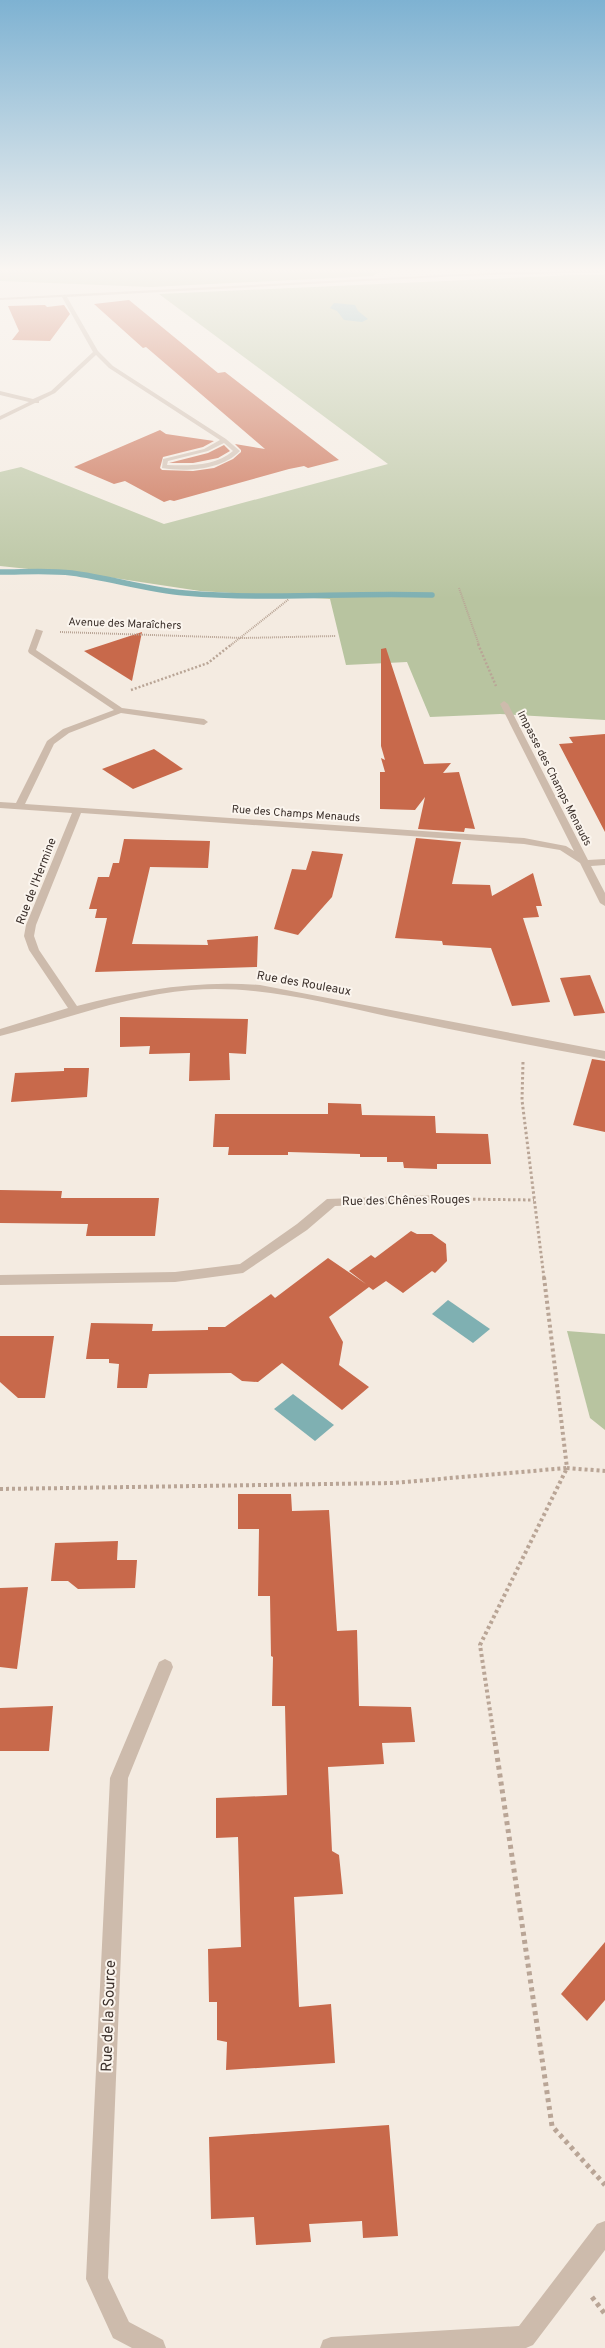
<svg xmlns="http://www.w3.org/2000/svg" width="605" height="2348" font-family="Overpass,sans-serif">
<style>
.green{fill:#b8c4a0}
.water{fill:#7fb0b2}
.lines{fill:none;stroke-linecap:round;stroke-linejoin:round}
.stream{stroke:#7fb0b2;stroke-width:5.5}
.building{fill:#c8694b}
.path-far4{stroke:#b9a596;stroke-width:2;stroke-dasharray:1 1;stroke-linecap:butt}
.path-far3{stroke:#b9a596;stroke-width:2.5;stroke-dasharray:2 2;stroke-linecap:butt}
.path-far2{stroke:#b9a596;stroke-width:3;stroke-dasharray:2.5 2.5;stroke-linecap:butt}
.path-far1{stroke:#b9a596;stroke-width:4;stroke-dasharray:3 3;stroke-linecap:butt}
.path{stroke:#b9a596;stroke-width:5;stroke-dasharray:4 4;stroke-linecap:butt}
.minor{fill:#cdbbac;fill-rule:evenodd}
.labels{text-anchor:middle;stroke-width:4;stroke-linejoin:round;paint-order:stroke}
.far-street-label{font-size:11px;fill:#3b302b;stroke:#fbf5ee}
.street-label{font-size:12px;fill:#3b302b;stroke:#fbf5ee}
.near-street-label{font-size:15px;fill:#3b302b;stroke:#fbf5ee}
</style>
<rect width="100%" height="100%" fill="#f4ebe1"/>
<g class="green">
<polygon points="0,270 383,270 373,276 151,287 0,281"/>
<polygon points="576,275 605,275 605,720 500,714 430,717 407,662 346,665 330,599 200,591 114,578 0,566 0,472 21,467 164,524 388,464 159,294"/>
<polygon points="567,1331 605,1334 605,1430 590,1418"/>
</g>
<g class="water">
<polygon points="334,303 355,305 358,311 368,319 362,322 344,320 337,311 330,308"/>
<polygon points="448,1300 490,1329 473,1343 432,1314"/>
<polygon points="293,1394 334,1425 315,1441 274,1409"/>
</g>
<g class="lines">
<path class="stream" d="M 0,572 C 24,572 49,570 72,573 C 110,578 147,590 185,593 C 267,600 350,592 432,595"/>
</g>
<g class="building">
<polygon points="129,300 218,373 225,372 339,460 308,468 304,466 289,469 174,501 170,500 164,502 125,481 114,484 74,467 160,430 166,434 214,441 203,447 163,457 160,468 162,470 193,471 214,468 233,459 241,452 241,450 235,444 265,449 146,347 143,348 94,304"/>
<polygon points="45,305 47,307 64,305 70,314 50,341 12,340 19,331 8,306"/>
<polygon points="224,445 230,451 218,458 193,463 169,463 208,453"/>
<polygon points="142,632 132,681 84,651"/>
<polygon points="386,648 424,764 451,763 443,773 459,772 475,829 465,828 464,832 418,829 425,797 415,810 380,809 380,772 385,772 381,758 385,760 381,746 381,649"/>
<polygon points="605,734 605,832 559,744 573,743 569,737"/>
<polygon points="154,749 183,769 133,789 102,769"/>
<polygon points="416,838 461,842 452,884 490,885 492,896 533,873 542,906 536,906 539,917 523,918 550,1002 512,1006 491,948 443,945 442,941 395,938"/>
<polygon points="124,839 210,841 208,868 150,867 132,944 208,945 207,940 258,936 257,967 95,972 107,918 95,918 97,909 89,909 98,877 109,877 113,863 119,863"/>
<polygon points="312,851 343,854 332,897 298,935 274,929 292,869 306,870"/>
<polygon points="590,975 605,1013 574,1016 560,978"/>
<polygon points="120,1017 248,1019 246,1054 229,1053 230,1080 189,1081 190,1053 149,1054 150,1046 120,1047"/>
<polygon points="592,1059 605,1061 605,1132 573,1125"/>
<polygon points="64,1068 89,1068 87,1097 11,1102 15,1073 64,1071"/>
<polygon points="328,1103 361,1104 362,1115 435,1116 436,1133 488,1134 491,1164 437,1164 437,1169 404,1168 403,1162 387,1162 387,1157 360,1157 360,1154 288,1152 288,1155 228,1155 229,1147 213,1147 215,1114 328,1114"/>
<polygon points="0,1190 62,1191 61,1198 159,1198 155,1236 86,1236 88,1224 0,1223"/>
<polygon points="411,1231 417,1234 432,1234 446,1244 447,1261 435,1273 432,1271 403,1293 386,1281 373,1290 369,1287 329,1317 343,1342 339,1365 369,1387 342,1410 282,1363 258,1382 242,1381 231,1373 149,1374 147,1388 117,1388 119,1364 109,1363 109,1359 86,1359 91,1323 153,1324 152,1331 208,1330 208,1327 225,1327 271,1294 275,1298 328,1258 366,1284 349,1271 371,1255 375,1258"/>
<polygon points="0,1336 54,1336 45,1398 18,1398 0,1382"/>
<polygon points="238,1494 291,1494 292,1511 329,1510 337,1631 357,1630 359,1706 411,1707 415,1742 382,1743 384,1764 328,1767 332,1851 339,1855 343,1894 294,1897 299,2007 331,2004 335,2063 226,2070 227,2042 217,2040 217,2002 209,2002 208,1949 241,1947 238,1837 216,1838 216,1798 287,1795 285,1706 272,1706 273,1657 271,1656 270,1596 258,1596 259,1529 238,1529"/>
<polygon points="118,1541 117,1560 137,1560 135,1588 78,1589 68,1581 51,1581 55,1543"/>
<polygon points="28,1587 17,1669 0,1667 0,1588"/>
<polygon points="53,1706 49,1751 0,1751 0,1708"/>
<polygon points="605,1942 605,2000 587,2021 561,1994"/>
<polygon points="389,2125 398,2236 363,2238 362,2221 309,2224 311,2242 256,2245 254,2217 211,2219 209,2137"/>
</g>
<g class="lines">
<g class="path-far4">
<polyline points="459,588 479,645"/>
<polyline points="60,632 243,638 336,636"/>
<polyline points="231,645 289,599"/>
</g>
<g class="path-far3">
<polyline points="478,644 496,686"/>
<polyline points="131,690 208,663 232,644"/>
</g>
<g class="path-far2">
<polyline points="523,1062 522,1100 544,1278"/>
<polyline points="458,1199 534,1200"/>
</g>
<g class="path-far1">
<polyline points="544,1277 567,1468 605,1471"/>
<polyline points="0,1489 393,1483 567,1468 480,1645 495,1744"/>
</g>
<g class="path">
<polyline points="495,1742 552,2126 605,2185"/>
<polyline points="592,2297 605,2314"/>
</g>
<g class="minor">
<polygon points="29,270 37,270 0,279 0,277"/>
<path d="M 605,270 L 605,272 L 460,276 L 67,297 L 98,351 L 113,366 L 226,439 L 240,451 C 222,470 186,472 162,468 L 163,459 L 204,449 L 220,440 L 109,368 L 96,355 L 55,393 L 39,401 L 39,403 L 35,403 L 0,420 L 0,416 L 29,402 L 0,395 L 0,391 L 33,399 L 51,391 L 93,352 L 62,297 L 0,300 L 0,298 L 460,274 ZM 224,443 L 233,451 C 216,466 189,466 167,465 L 168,461 L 208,451 Z"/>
<path d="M 36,629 L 43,631 L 36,650 L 122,708 L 204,719 L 208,722 L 204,725 L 121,713 L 69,733 L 54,744 L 25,804 L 524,838 L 566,846 L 574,851 L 500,704 L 504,701 L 508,704 L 588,860 L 605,859 L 605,865 L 591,866 L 605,893 L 605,906 L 600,903 L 580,863 L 560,850 L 524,844 L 81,813 L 36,925 L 34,936 L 39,950 L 77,1006 C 138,990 197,980 260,985 L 605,1051 L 605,1059 C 532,1046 459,1031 386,1016 C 321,1002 258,985 191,990 C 124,996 64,1020 0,1036 L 0,1029 L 68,1008 L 29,950 L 24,936 L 26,925 L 72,813 L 0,808 L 0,802 L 16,803 L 47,741 L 63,729 L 114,710 L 29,653 L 28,651 Z"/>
<polygon points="437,1195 441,1196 443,1199 441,1202 335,1206 307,1230 243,1273 175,1282 0,1285 0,1275 175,1272 240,1264 297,1224 327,1199"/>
<polygon points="165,1659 171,1662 173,1667 128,1778 108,2278 129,2322 163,2340 166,2348 132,2348 113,2338 86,2279 110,1778 159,1662"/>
<polygon points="605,2221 605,2250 533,2345 526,2348 320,2348 323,2340 331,2337 519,2326 597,2224"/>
</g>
</g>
<linearGradient id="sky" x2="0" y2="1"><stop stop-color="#7eb2d2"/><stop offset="0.45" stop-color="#faf6f2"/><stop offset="1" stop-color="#faf6f2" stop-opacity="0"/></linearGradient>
<rect width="605" height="599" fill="url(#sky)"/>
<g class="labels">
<g class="far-street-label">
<text transform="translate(125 623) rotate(2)" y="4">Avenue des Maraîchers</text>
<text transform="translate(555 778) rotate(63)" y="4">Impasse des Champs Menauds</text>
<text transform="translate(296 813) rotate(4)" y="4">Rue des Champs Menauds</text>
</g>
<g class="street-label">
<text transform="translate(36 881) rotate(-69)" y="4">Rue de l'Hermine</text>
<text transform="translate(304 983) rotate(10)" y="4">Rue des Rouleaux</text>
<text transform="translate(406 1200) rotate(-1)" y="4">Rue des Chênes Rouges</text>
</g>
<g class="near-street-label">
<text transform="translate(108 2016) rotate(-88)" y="5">Rue de la Source</text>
</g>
</g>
</svg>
